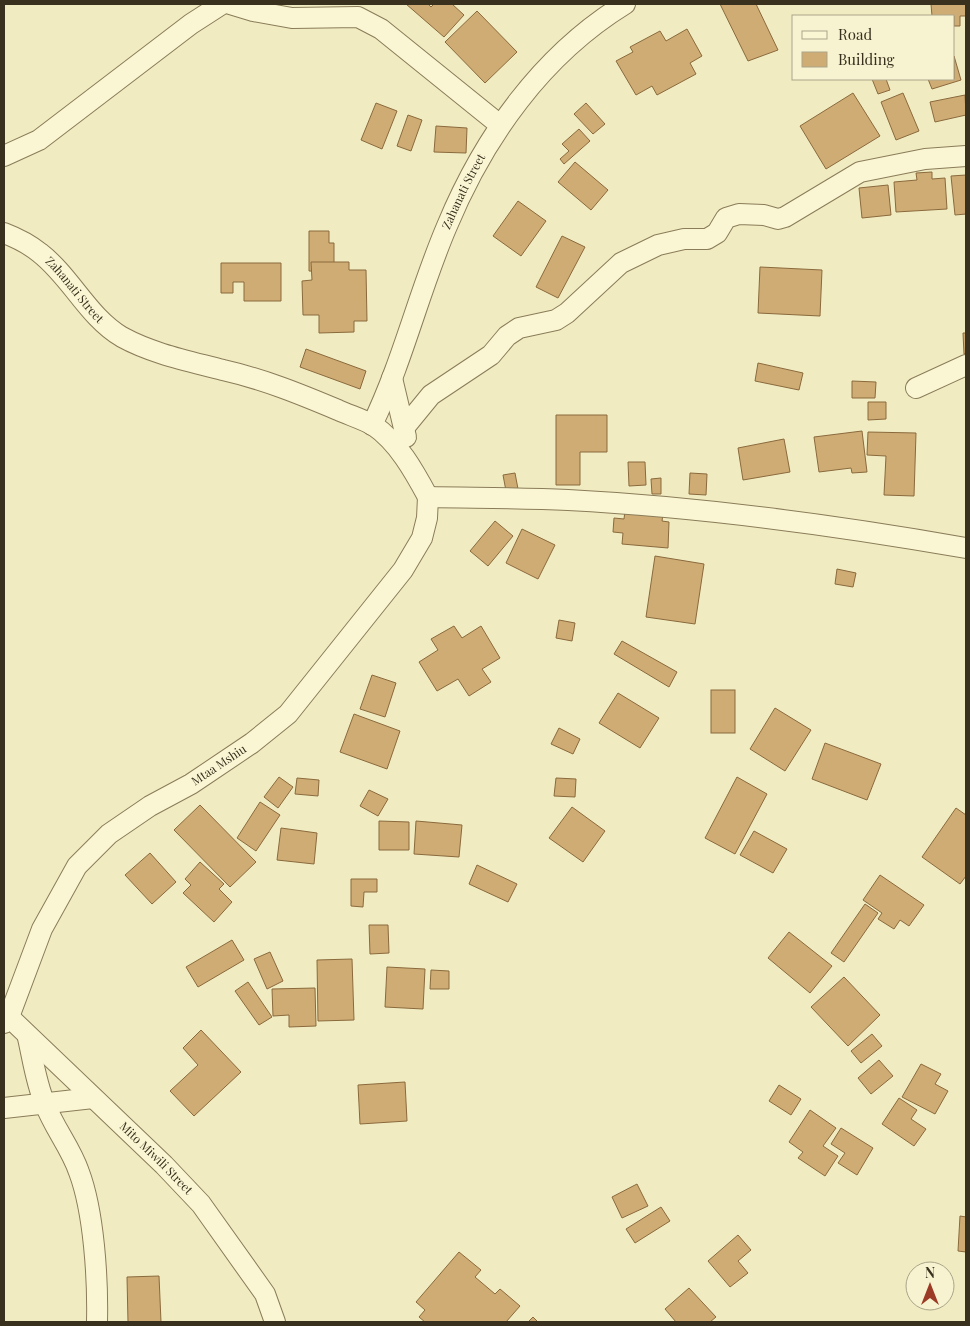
<svg xmlns="http://www.w3.org/2000/svg" width="970" height="1326" font-family="'Playfair Display',serif">
<style>
.building{fill:#d0ac75;stroke:#8a6a3c}
.lines{fill:none;stroke-linecap:round;stroke-linejoin:round}
.minor-casing{stroke:#8a7c58;stroke-width:22}
.minor{stroke:#faf6d4;stroke-width:20}
.labels{text-anchor:middle;stroke-width:4.5;stroke-linejoin:round;paint-order:stroke}
.street-label{font-size:12px;fill:#39301d;stroke:#f7f3d1}
</style>
<rect width="100%" height="100%" fill="#f0ebc1"/>
<g class="building">
<polygon points="406,4 428,4 431,7 434,4 452,4 464,15 444,37"/>
<polygon points="720,4 756,4 778,50 748,61"/>
<polygon points="931,4 966,4 966,16 960,16 960,26 954,26 954,16 932,16"/>
<polygon points="477,11 517,52 485,83 445,42"/>
<polygon points="687,29 702,56 690,63 696,74 657,95 652,86 636,95 616,61 633,52 630,47 660,31 666,41"/>
<polygon points="954,56 961,80 932,89 928,79 954,79"/>
<polygon points="872,79 886,79 890,90 878,94"/>
<polygon points="853,93 880,136 826,169 800,126"/>
<polygon points="903,93 919,131 896,140 881,102"/>
<polygon points="965,95 966,115 935,122 930,102"/>
<polygon points="376,103 397,111 382,149 361,140"/>
<polygon points="586,103 605,124 593,134 574,114"/>
<polygon points="408,115 422,120 411,151 397,146"/>
<polygon points="436,126 467,128 466,153 434,152"/>
<polygon points="579,129 590,141 564,164 560,159 569,151 562,144"/>
<polygon points="575,162 608,190 591,210 558,182"/>
<polygon points="932,172 932,179 945,178 947,209 896,212 894,182 917,180 916,173"/>
<polygon points="966,175 966,214 955,215 951,176"/>
<polygon points="888,185 891,215 862,218 859,188"/>
<polygon points="518,201 546,221 521,256 493,236"/>
<polygon points="309,231 329,231 329,243 334,243 334,272 309,271"/>
<polygon points="562,236 585,247 558,298 536,287"/>
<polygon points="311,262 349,262 349,270 366,270 367,321 354,321 354,332 319,333 319,315 303,315 302,281 312,280"/>
<polygon points="221,263 281,263 281,301 244,301 244,282 233,282 233,293 221,293"/>
<polygon points="760,267 822,270 820,316 758,313"/>
<polygon points="963,333 966,333 966,353 964,354"/>
<polygon points="306,349 366,371 360,389 300,367"/>
<polygon points="758,363 803,373 799,390 755,381"/>
<polygon points="852,381 876,382 875,398 852,398"/>
<polygon points="868,402 886,402 886,419 868,420"/>
<polygon points="556,415 607,415 607,452 580,452 580,485 556,485"/>
<polygon points="862,431 867,472 852,473 851,468 819,472 814,437"/>
<polygon points="868,432 916,433 914,496 884,495 886,456 867,455"/>
<polygon points="784,439 790,472 743,480 738,448"/>
<polygon points="628,462 645,462 646,485 629,486"/>
<polygon points="515,473 518,489 506,491 503,475"/>
<polygon points="690,473 707,474 706,495 689,494"/>
<polygon points="661,478 661,494 652,494 651,479"/>
<polygon points="625,511 663,514 662,521 669,522 668,548 622,544 623,533 613,532 614,518 624,519"/>
<polygon points="495,521 513,536 488,566 470,551"/>
<polygon points="522,529 555,545 538,579 506,563"/>
<polygon points="655,556 704,564 695,624 646,617"/>
<polygon points="837,569 856,573 853,587 835,584"/>
<polygon points="559,620 575,623 572,641 556,638"/>
<polygon points="454,626 462,638 481,626 500,658 482,669 491,682 469,696 458,679 437,691 419,662 438,650 431,639"/>
<polygon points="622,641 677,672 669,687 614,654"/>
<polygon points="372,675 396,683 385,717 360,709"/>
<rect x="711" y="690" width="24" height="43"/>
<polygon points="618,693 659,718 640,748 599,723"/>
<polygon points="775,708 811,730 785,771 750,749"/>
<polygon points="354,714 400,731 387,769 340,752"/>
<polygon points="559,728 580,739 573,754 551,744"/>
<polygon points="825,743 881,764 867,800 812,779"/>
<polygon points="279,777 293,787 278,808 264,797"/>
<polygon points="737,777 767,794 735,854 705,838"/>
<polygon points="297,778 319,780 318,796 295,794"/>
<polygon points="556,778 576,779 575,797 554,796"/>
<polygon points="369,790 388,799 378,816 360,806"/>
<polygon points="260,802 280,815 256,851 237,838"/>
<polygon points="200,805 256,862 230,887 174,830"/>
<polygon points="572,807 605,831 583,862 549,838"/>
<polygon points="956,808 966,815 966,876 960,884 922,857"/>
<polygon points="379,821 409,822 409,850 379,850"/>
<polygon points="416,821 462,825 459,857 414,854"/>
<polygon points="281,828 317,833 314,864 277,860"/>
<polygon points="754,831 787,849 773,873 740,855"/>
<polygon points="150,853 176,882 152,904 125,875"/>
<polygon points="200,862 224,884 219,889 232,902 214,922 183,893 191,885 185,879"/>
<polygon points="477,865 517,884 508,902 469,884"/>
<polygon points="880,875 924,905 909,926 900,920 894,929 878,919 882,913 863,900"/>
<polygon points="351,879 377,879 377,892 364,892 363,907 351,906"/>
<polygon points="865,904 878,913 844,962 831,953"/>
<polygon points="369,925 388,925 389,953 370,954"/>
<polygon points="789,932 832,966 810,993 768,958"/>
<polygon points="232,940 244,960 198,987 186,967"/>
<polygon points="270,952 283,981 267,989 254,959"/>
<polygon points="352,959 354,1020 318,1021 317,960"/>
<polygon points="387,967 425,969 423,1009 385,1007"/>
<polygon points="431,970 449,971 449,989 430,989"/>
<polygon points="844,977 880,1015 848,1046 811,1007"/>
<polygon points="248,982 272,1017 259,1025 235,991"/>
<polygon points="315,988 316,1026 289,1027 289,1015 273,1016 272,989"/>
<polygon points="201,1030 241,1072 194,1116 170,1091 198,1065 183,1048"/>
<polygon points="872,1034 882,1046 861,1063 851,1051"/>
<polygon points="879,1060 893,1076 871,1094 858,1078"/>
<polygon points="921,1064 941,1074 935,1084 948,1091 935,1114 902,1097"/>
<polygon points="405,1082 407,1121 360,1124 358,1085"/>
<polygon points="779,1085 801,1099 791,1115 769,1101"/>
<polygon points="899,1098 917,1110 911,1119 926,1129 914,1146 882,1124"/>
<polygon points="810,1110 836,1128 823,1146 838,1156 825,1176 798,1158 803,1152 789,1142"/>
<polygon points="841,1128 873,1148 857,1175 838,1163 845,1153 831,1144"/>
<polygon points="637,1184 648,1206 622,1218 612,1197"/>
<polygon points="661,1207 670,1221 635,1243 626,1229"/>
<polygon points="960,1216 966,1217 966,1252 958,1251"/>
<polygon points="738,1235 751,1250 738,1261 748,1273 730,1287 708,1261"/>
<polygon points="459,1252 481,1270 475,1277 495,1294 500,1289 520,1306 506,1322 425,1322 419,1317 425,1310 416,1302"/>
<polygon points="159,1276 161,1322 128,1322 127,1277"/>
<polygon points="689,1288 716,1317 710,1322 676,1322 665,1309"/>
<polygon points="533,1317 538,1322 528,1322"/>
</g>
<g class="lines">
<defs>
<g id="minor">
<polyline points="230,4 253,11 292,18 358,17 381,29 500,125"/>
<polyline points="4,156 39,140 191,24 222,4"/>
<path id="s1" d="M 4,233 C 17,238 29,244 40,253 C 71,277 88,317 122,337 C 153,354 189,361 223,370 C 263,379 300,394 338,410 C 349,415 362,419 373,425 C 398,442 414,471 428,497"/>
<polyline points="392,378 406,437"/>
<polyline points="916,388 966,365"/>
<path id="s2" d="M 372,425 C 403,361 419,291 447,226 C 484,137 542,55 625,4"/>
<polyline points="404,428 431,395 491,355 507,336 519,328 556,320 567,313 621,263 658,245 684,239 707,239 717,233 726,218 739,214 764,215 778,219 785,217 860,172 925,159 966,156"/>
<path d="M 428,497 C 475,498 522,498 568,500 C 702,507 835,525 966,548"/>
<path id="s3" d="M 9,1017 L 164,1165 L 201,1204 L 265,1294 L 275,1322"/>
<path id="s4" d="M 4,1023 L 9,1017 L 42,929 L 77,866 L 109,834 L 150,806 L 191,784 L 252,743 L 288,714 L 403,570 L 422,538 L 427,518 L 428,497"/>
<path d="M 28,1038 C 33,1060 36,1083 45,1104 C 54,1128 71,1148 79,1172 C 94,1212 98,1279 97,1322"/>
<polyline points="4,1108 93,1098"/>
</g>
</defs>
<use href="#minor" class="minor-casing"/>
<use href="#minor" class="minor"/>
</g>
<g class="labels">
<g class="street-label">
<text dy="4" stroke="none"><textPath href="#s2" startOffset="251">Zahanati Street</textPath></text>
<text dy="4" stroke="none"><textPath href="#s1" startOffset="92">Zahanati Street</textPath></text>
<text dy="4" stroke="none"><textPath href="#s4" startOffset="349">Mtaa Mshiu</textPath></text>
<text dy="4" stroke="none"><textPath href="#s3" startOffset="204">Mito Miwili Street</textPath></text>
</g>
</g>
<rect width="970" height="1326" fill="none" stroke="#39301d" stroke-width="10"/>
<rect x="792" y="15" width="162" height="65" fill="#f7f3d1" stroke="#aba589"/>
<rect x="802" y="31" width="25" height="8" fill="#faf6d4" stroke="#aba589"/>
<text x="838" y="40" font-size="15" fill="#39301d">Road</text>
<rect x="802" y="52" width="25" height="15" fill="#d0ac75" stroke="#aba589"/>
<text x="838" y="65" font-size="15" fill="#39301d">Building</text>
<g transform="translate(930 1286)"><circle r="24" fill="#f7f3d1" stroke="#aba589"/>
<path d="M0-4L9 19L0 12L-9 19Z" fill="#9c3b25"/>
<text y="-8" font-size="14" font-weight="bold" text-anchor="middle" fill="#39301d">N</text>
</g>
</svg>
